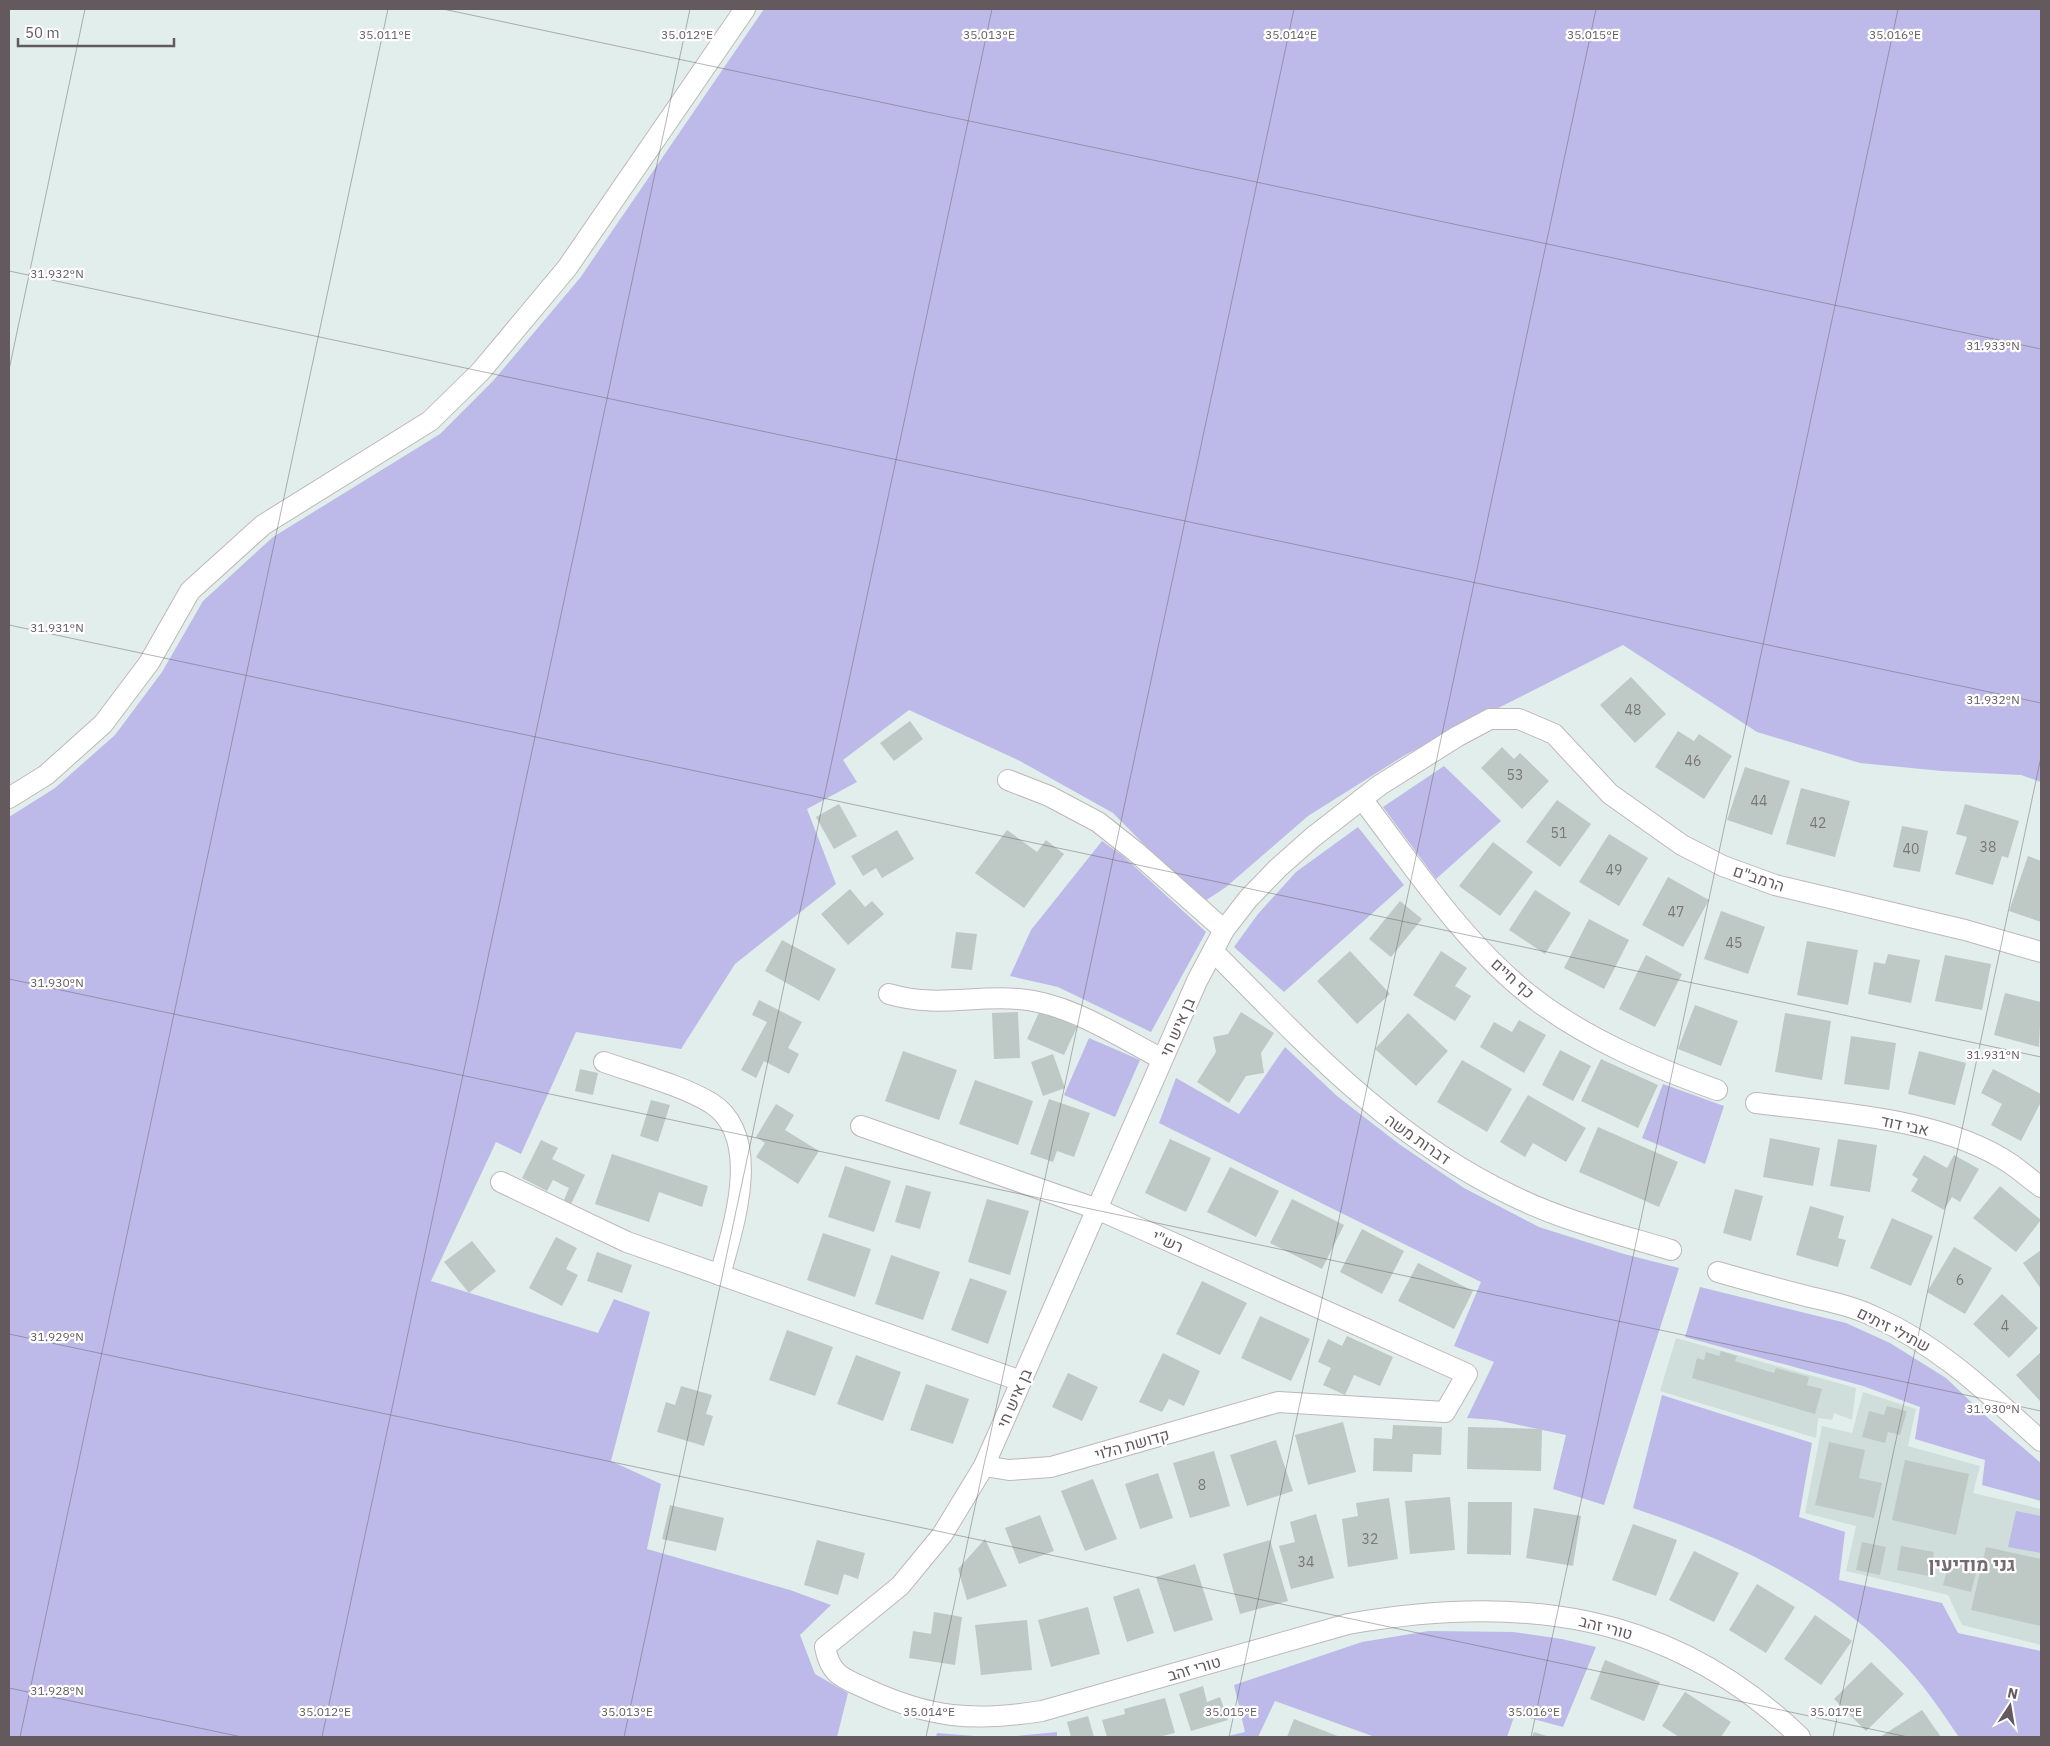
<svg xmlns="http://www.w3.org/2000/svg" width="2050" height="1746" font-family="'IBM Plex Sans',Heebo,sans-serif">
<style>
.education{fill:#d0dedb}
.green{fill:#bdbae9}
.building{fill:#bec9c6}
.lines{fill:none;stroke-linecap:round;stroke-linejoin:round}
.minor-casing{stroke:#bfb7b9;stroke-width:22}
.minor{stroke:#fff;stroke-width:20}
.ticks{fill:none;stroke:#645a5d;stroke-width:1;stroke-opacity:0.45}
.labels{text-anchor:middle;stroke-width:4.5;stroke-linejoin:round;paint-order:stroke}
.number-label{font-size:14px;fill:#7a7677}
.street-label{font-size:16px;fill:#645a5d;stroke:#fff}
.quarter-label{font-size:19px;font-weight:bold;fill:#766a6f;stroke:#fff}
.ticks-label{font-size:12px;text-anchor:middle;fill:#645a5d;stroke:#fff;stroke-width:4.5;stroke-linejoin:round;paint-order:stroke}
</style>
<rect width="100%" height="100%" fill="#e1eeec"/>
<g class="education">
<polygon points="1676,1338 1856,1388 1852,1420 1834,1413 1832,1420 1818,1418 1816,1438 1660,1391"/>
<polygon points="1863,1392 1916,1409 1908,1446 1980,1466 1973,1493 2041,1509 2041,1645 1962,1625 1948,1595 1846,1571 1856,1526 1805,1513 1822,1426 1852,1433"/>
</g>
<g class="green">
<polygon points="764,9 2041,9 2041,782 2021,775 1942,771 1860,763 1757,732 1623,645 1405,755 1308,816 1226,887 1202,903 1113,813 1020,761 909,710 843,760 857,782 807,809 836,884 735,964 681,1049 576,1032 521,1154 496,1142 431,1281 598,1333 614,1299 650,1312 611,1461 661,1484 647,1549 790,1590 831,1605 800,1635 815,1674 848,1693 837,1737 9,1737 9,817 55,788 115,735 162,672 203,601 273,537 440,434 493,381 580,278"/>
<polygon points="1444,766 1501,821 1436,879 1383,807"/>
<polygon points="1358,827 1404,885 1284,992 1234,947 1258,914 1296,872"/>
<polygon points="1102,841 1123,856 1206,932 1151,1032 1058,987 1010,976 1031,930"/>
<polygon points="1089,1038 1140,1060 1115,1117 1064,1095"/>
<polygon points="1285,1047 1337,1096 1399,1144 1464,1188 1539,1227 1624,1254 1679,1268 1604,1505 1553,1489 1566,1435 1496,1420 1467,1418 1494,1362 1454,1346 1481,1282 1159,1123 1176,1078 1239,1114"/>
<polygon points="1663,1084 1724,1106 1705,1164 1642,1138"/>
<polygon points="1700,1287 1846,1323 1890,1343 1946,1378 1989,1419 2041,1463 2041,1501 1982,1485 1985,1460 1915,1439 1920,1407 1863,1386 1685,1337"/>
<path d="M 1662,1395 L 1812,1443 L 1799,1517 L 1845,1532 L 1839,1580 L 1942,1603 L 1958,1633 L 2041,1651 L 2041,1737 L 1959,1737 C 1943,1714 1928,1691 1909,1670 C 1836,1588 1735,1542 1633,1508 Z"/>
<polygon points="2016,1511 2041,1516 2041,1553 2008,1547"/>
<polygon points="1429,1631 1513,1632 1562,1639 1596,1647 1563,1727 1515,1714 1507,1737 1375,1737 1275,1701 1258,1737 1224,1737 1245,1732 1234,1685 1362,1642"/>
<polygon points="1057,1732 1057,1737 1007,1737"/>
<polygon points="937,1733 987,1737 936,1737"/>
</g>
<g class="building">
<polygon points="1631,677 1666,714 1635,743 1600,705"/>
<polygon points="910,721 923,739 894,761 880,743"/>
<polygon points="1678,731 1694,741 1699,734 1732,756 1704,799 1655,767"/>
<polygon points="1502,747 1514,759 1520,753 1549,781 1522,809 1481,768"/>
<polygon points="1745,767 1790,781 1772,835 1727,820"/>
<polygon points="1801,788 1850,801 1835,857 1786,844"/>
<polygon points="1557,800 1591,824 1560,867 1526,842"/>
<polygon points="839,804 857,836 834,849 816,817"/>
<polygon points="1965,804 2019,821 2008,858 2002,856 1993,885 1955,874 1967,837 1956,834"/>
<polygon points="1902,826 1928,831 1920,872 1893,867"/>
<polygon points="897,830 914,859 882,878 876,868 863,876 851,856"/>
<polygon points="1007,830 1037,852 1046,840 1064,854 1024,908 975,873"/>
<polygon points="1609,834 1648,858 1619,906 1579,882"/>
<polygon points="1493,842 1533,872 1500,916 1459,886"/>
<polygon points="2028,856 2041,861 2041,922 2009,911"/>
<polygon points="1668,877 1709,900 1683,947 1642,925"/>
<polygon points="850,889 865,907 872,901 884,914 848,945 821,914"/>
<polygon points="1535,890 1571,913 1545,954 1509,930"/>
<polygon points="1400,901 1422,919 1391,957 1369,939"/>
<polygon points="1721,911 1765,927 1748,974 1704,959"/>
<polygon points="1589,919 1629,940 1604,989 1564,968"/>
<polygon points="956,932 977,934 972,970 951,968"/>
<polygon points="782,940 836,969 819,1001 765,971"/>
<polygon points="1807,941 1858,950 1848,1005 1797,995"/>
<polygon points="1350,951 1390,994 1357,1024 1317,981"/>
<polygon points="1441,951 1467,968 1455,986 1471,996 1455,1021 1413,995"/>
<polygon points="1888,954 1920,960 1911,1003 1868,994 1874,962 1885,964"/>
<polygon points="1646,955 1682,974 1655,1027 1619,1009"/>
<polygon points="1945,955 1991,964 1982,1010 1935,1001"/>
<polygon points="2005,993 2041,1002 2039,1047 1994,1035"/>
<polygon points="759,1000 802,1022 788,1048 799,1054 789,1074 764,1061 756,1078 741,1070 767,1022 752,1015"/>
<polygon points="1695,1005 1738,1021 1721,1066 1678,1049"/>
<polygon points="1040,1010 1077,1027 1064,1055 1027,1039"/>
<polygon points="1018,1012 1020,1058 994,1059 992,1013"/>
<polygon points="1241,1012 1274,1033 1261,1053 1264,1073 1246,1076 1229,1103 1197,1082 1216,1052 1213,1037 1228,1034"/>
<polygon points="1408,1013 1448,1051 1416,1086 1375,1049"/>
<polygon points="1785,1013 1831,1021 1822,1080 1775,1072"/>
<polygon points="1519,1020 1546,1035 1524,1073 1480,1047 1494,1022 1512,1032"/>
<polygon points="1851,1036 1896,1043 1889,1090 1844,1084"/>
<polygon points="1560,1050 1591,1066 1573,1101 1542,1085"/>
<polygon points="903,1051 957,1070 939,1120 885,1101"/>
<polygon points="1919,1051 1966,1063 1955,1105 1908,1094"/>
<polygon points="1053,1054 1065,1088 1043,1096 1031,1062"/>
<polygon points="1601,1059 1658,1085 1638,1128 1581,1101"/>
<polygon points="1462,1060 1512,1089 1487,1132 1437,1102"/>
<polygon points="580,1069 598,1073 593,1095 575,1091"/>
<polygon points="1993,1069 2041,1094 2041,1102 2021,1141 1991,1125 2002,1104 1981,1093"/>
<polygon points="975,1080 1033,1101 1018,1145 959,1124"/>
<polygon points="1528,1095 1586,1128 1566,1162 1533,1143 1525,1157 1500,1142"/>
<polygon points="1049,1099 1090,1113 1074,1157 1057,1151 1053,1162 1030,1154"/>
<polygon points="651,1100 670,1105 658,1142 640,1136"/>
<polygon points="776,1104 794,1115 785,1130 819,1151 798,1184 756,1157 765,1143 756,1137"/>
<polygon points="1598,1127 1678,1162 1659,1207 1579,1172"/>
<polygon points="1770,1138 1820,1148 1813,1186 1763,1177"/>
<polygon points="1170,1139 1211,1158 1186,1212 1145,1193"/>
<polygon points="1838,1139 1877,1145 1870,1192 1830,1186"/>
<polygon points="541,1140 558,1148 552,1159 585,1175 571,1204 564,1200 569,1188 553,1180 547,1191 522,1178"/>
<polygon points="612,1154 708,1186 702,1207 659,1192 649,1222 595,1204"/>
<polygon points="1924,1155 1947,1168 1954,1155 1979,1169 1960,1202 1952,1197 1944,1210 1911,1191 1918,1179 1912,1175"/>
<polygon points="845,1166 891,1181 874,1232 828,1217"/>
<polygon points="1230,1167 1279,1191 1256,1237 1207,1212"/>
<polygon points="906,1185 931,1192 920,1229 895,1222"/>
<polygon points="2000,1186 2041,1220 2016,1252 1973,1218"/>
<polygon points="1735,1189 1763,1196 1751,1241 1723,1233"/>
<polygon points="987,1199 1029,1211 1010,1275 968,1262"/>
<polygon points="1292,1199 1344,1225 1322,1269 1270,1243"/>
<polygon points="1810,1206 1844,1216 1838,1238 1846,1240 1838,1267 1796,1255"/>
<polygon points="1892,1218 1933,1236 1911,1286 1870,1268"/>
<polygon points="1362,1229 1404,1251 1382,1294 1340,1272"/>
<polygon points="823,1233 871,1249 855,1297 807,1280"/>
<polygon points="556,1237 577,1248 566,1269 578,1275 562,1306 529,1288"/>
<polygon points="472,1241 496,1271 469,1293 444,1262"/>
<polygon points="1954,1247 1992,1268 1965,1314 1927,1292"/>
<polygon points="2041,1250 2041,1289 2023,1263"/>
<polygon points="597,1252 632,1265 622,1293 587,1281"/>
<polygon points="891,1255 940,1272 923,1320 875,1304"/>
<polygon points="1418,1263 1473,1291 1454,1329 1398,1301"/>
<polygon points="970,1278 1007,1291 988,1344 951,1330"/>
<polygon points="1202,1281 1247,1303 1220,1355 1176,1334"/>
<polygon points="2002,1294 2038,1328 2009,1358 1973,1324"/>
<polygon points="1260,1316 1310,1339 1291,1381 1241,1358"/>
<polygon points="787,1330 833,1347 815,1396 769,1380"/>
<polygon points="1347,1336 1393,1357 1380,1386 1354,1375 1345,1395 1323,1385 1331,1368 1318,1362 1328,1339 1342,1346"/>
<polygon points="1721,1351 1737,1356 1735,1361 1774,1373 1776,1368 1809,1377 1807,1385 1822,1389 1815,1414 1692,1378 1697,1358 1704,1360 1706,1352 1719,1356"/>
<polygon points="2041,1352 2041,1402 2016,1375"/>
<polygon points="1163,1353 1200,1371 1184,1406 1169,1399 1162,1412 1139,1402"/>
<polygon points="856,1355 901,1372 883,1421 837,1404"/>
<polygon points="1068,1373 1098,1387 1082,1421 1052,1407"/>
<polygon points="926,1384 969,1399 953,1444 910,1430"/>
<polygon points="681,1386 712,1395 706,1414 713,1416 704,1446 657,1432 666,1402 675,1405"/>
<polygon points="1887,1406 1907,1411 1900,1435 1888,1432 1885,1443 1862,1437 1869,1411 1884,1415"/>
<polygon points="1343,1422 1356,1472 1308,1485 1295,1435"/>
<polygon points="1393,1425 1442,1427 1441,1455 1413,1454 1412,1472 1373,1471 1374,1438 1392,1439"/>
<polygon points="1468,1427 1542,1429 1541,1471 1467,1469"/>
<polygon points="1276,1440 1293,1491 1247,1506 1230,1455"/>
<polygon points="1829,1442 1865,1450 1859,1478 1882,1483 1874,1518 1815,1505"/>
<polygon points="1214,1451 1230,1506 1190,1518 1173,1463"/>
<polygon points="1905,1460 1969,1474 1956,1535 1892,1520"/>
<polygon points="1158,1473 1173,1518 1140,1529 1125,1484"/>
<polygon points="1093,1479 1117,1539 1085,1551 1061,1491"/>
<polygon points="1450,1497 1455,1550 1410,1554 1405,1501"/>
<polygon points="1389,1498 1398,1559 1348,1567 1342,1519 1358,1516 1356,1503"/>
<polygon points="1468,1502 1512,1502 1511,1555 1467,1554"/>
<polygon points="670,1505 724,1518 716,1551 662,1539"/>
<polygon points="1534,1508 1581,1516 1573,1566 1526,1558"/>
<polygon points="1316,1514 1334,1578 1291,1589 1279,1546 1295,1542 1290,1522"/>
<polygon points="1040,1515 1054,1551 1019,1564 1005,1528"/>
<polygon points="1633,1524 1677,1540 1656,1596 1612,1580"/>
<polygon points="985,1539 1007,1586 967,1600 958,1569"/>
<polygon points="817,1540 865,1553 858,1579 844,1574 838,1595 804,1585"/>
<polygon points="1270,1540 1288,1601 1240,1614 1223,1554"/>
<polygon points="1862,1542 1886,1547 1880,1575 1856,1570"/>
<polygon points="1901,1546 1934,1552 1929,1576 1897,1570"/>
<polygon points="1986,1547 2041,1559 2041,1626 1971,1610"/>
<polygon points="1694,1551 1739,1573 1714,1622 1669,1600"/>
<polygon points="1950,1559 1978,1566 1971,1592 1943,1585"/>
<polygon points="1195,1564 1213,1620 1174,1632 1156,1577"/>
<polygon points="1757,1584 1795,1607 1766,1653 1729,1630"/>
<polygon points="1139,1588 1154,1633 1127,1642 1113,1597"/>
<polygon points="1088,1607 1100,1654 1051,1667 1038,1620"/>
<polygon points="934,1612 962,1617 955,1665 909,1658 913,1631 931,1634"/>
<polygon points="1815,1615 1852,1641 1821,1685 1784,1659"/>
<polygon points="1027,1620 1032,1670 981,1675 975,1625"/>
<polygon points="1605,1660 1660,1682 1644,1721 1590,1699"/>
<polygon points="1871,1662 1904,1694 1866,1731 1834,1699"/>
<polygon points="1203,1686 1207,1702 1220,1697 1228,1720 1191,1731 1179,1694"/>
<polygon points="1685,1692 1731,1722 1721,1737 1679,1737 1662,1726"/>
<polygon points="1165,1698 1175,1733 1158,1737 1107,1737 1102,1720 1125,1714 1124,1709"/>
<polygon points="1922,1710 1941,1737 1880,1737"/>
<polygon points="1088,1716 1094,1737 1071,1737 1067,1722"/>
<polygon points="1294,1719 1340,1737 1287,1737"/>
<polygon points="1534,1732 1550,1737 1532,1737"/>
</g>
<g class="lines">
<defs>
<g id="minor">
<polyline points="1008,780 1049,796 1098,822 1136,852 1224,930"/>
<polyline points="9,798 46,775 103,724 149,663 190,591 263,525 430,421 481,371 567,268 745,9"/>
<path d="M 1362,799 C 1414,867 1463,943 1532,997 C 1586,1039 1653,1067 1717,1090"/>
<path d="M 1213,951 C 1307,1046 1391,1138 1513,1196 C 1564,1221 1618,1234 1671,1250"/>
<path d="M 889,994 C 937,1008 972,995 1019,999 C 1069,1003 1118,1036 1162,1059"/>
<path d="M 604,1062 C 638,1074 681,1085 711,1103 C 764,1137 733,1227 720,1275"/>
<path d="M 1756,1103 C 1836,1113 1943,1118 2011,1164 C 2021,1171 2031,1180 2041,1187"/>
<polyline points="861,1126 1097,1209 1467,1374 1445,1412 1278,1402 1051,1467 1009,1470 984,1466"/>
<polyline points="501,1182 627,1242 1021,1381"/>
<path d="M 1718,1272 C 1749,1281 1779,1289 1810,1297 C 1832,1302 1855,1307 1875,1317 C 1940,1346 1989,1394 2041,1441"/>
<path d="M 1800,1737 C 1670,1611 1520,1594 1348,1624 L 1042,1711 C 973,1722 930,1718 867,1689 C 843,1678 830,1675 825,1647 L 900,1586 L 942,1535 L 984,1466 L 1197,981 L 1224,930 L 1248,899 L 1278,868 L 1313,837 L 1380,785 L 1458,736 L 1490,719 L 1519,719 L 1554,734 L 1610,794 L 1682,845 L 1723,866 L 1775,885 L 1965,930 L 2041,952"/>
</g>
</defs>
<use href="#minor" class="minor-casing"/>
<use href="#minor" class="minor"/>
</g>
<path class="ticks" d="M 443,9 L 2041,349M 9,271 L 2041,703M 9,370 L 85,9M 9,625 L 2041,1057M 9,979 L 2041,1411M 9,1334 L 1908,1737M 9,1688 L 242,1737M 20,1737 L 388,9M 322,1737 L 690,9M 624,1737 L 992,9M 926,1737 L 1294,9M 1229,1737 L 1596,9M 1531,1737 L 1898,9M 1833,1737 L 2041,757"/>
<g class="labels">
<g class="number-label">
<text x="1633" y="715">48</text>
<text x="1693" y="766">46</text>
<text x="1515" y="780">53</text>
<text x="1759" y="806">44</text>
<text x="1818" y="828">42</text>
<text x="1559" y="838">51</text>
<text x="1988" y="852">38</text>
<text x="1911" y="854">40</text>
<text x="1614" y="875">49</text>
<text x="1676" y="917">47</text>
<text x="1734" y="948">45</text>
<text x="1960" y="1285">6</text>
<text x="2005" y="1331">4</text>
<text x="1202" y="1490">8</text>
<text x="1370" y="1544">32</text>
<text x="1306" y="1567">34</text>
</g>
<g class="street-label">
<text transform="translate(1759 878) rotate(18)" y="6">הרמב"ם</text>
<text transform="translate(1513 978) rotate(42)" y="6">כף חיים</text>
<text transform="translate(1177 1027) rotate(-66)" y="6">בן איש חי</text>
<text transform="translate(1905 1125) rotate(12)" y="6">אבי דוד</text>
<text transform="translate(1418 1139) rotate(35)" y="6">דברות משה</text>
<text transform="translate(1168 1241) rotate(24)" y="6">רש"י</text>
<text transform="translate(1894 1329) rotate(27)" y="6">שתילי זיתים</text>
<text transform="translate(1014 1398) rotate(-66)" y="6">בן איש חי</text>
<text transform="translate(1132 1444) rotate(-16)" y="6">קדושת הלוי</text>
<text transform="translate(1606 1627) rotate(15)" y="6">טורי זהב</text>
<text transform="translate(1194 1668) rotate(-16)" y="6">טורי זהב</text>
</g>
<g class="quarter-label">
<text x="1972" y="1571">גני מודיעין</text>
</g>
</g>
<g class="ticks-label">
<text x="385" y="39">35.011°E</text>
<text x="687" y="39">35.012°E</text>
<text x="989" y="39">35.013°E</text>
<text x="1291" y="39">35.014°E</text>
<text x="1593" y="39">35.015°E</text>
<text x="1895" y="39">35.016°E</text>
<text x="57" y="278">31.932°N</text>
<text x="1993" y="350">31.933°N</text>
<text x="57" y="632">31.931°N</text>
<text x="1993" y="704">31.932°N</text>
<text x="57" y="987">31.930°N</text>
<text x="1993" y="1059">31.931°N</text>
<text x="57" y="1341">31.929°N</text>
<text x="1993" y="1413">31.930°N</text>
<text x="57" y="1695">31.928°N</text>
<text x="325" y="1716">35.012°E</text>
<text x="627" y="1716">35.013°E</text>
<text x="929" y="1716">35.014°E</text>
<text x="1231" y="1716">35.015°E</text>
<text x="1534" y="1716">35.016°E</text>
<text x="1836" y="1716">35.017°E</text>
</g>
<rect width="2050" height="1746" fill="none" stroke="#645a5d" stroke-width="20"/>
<g transform="translate(2010 1706) rotate(12)" stroke="#ffffff" stroke-width="4" paint-order="stroke">
<path d="M0-4L9 19L0 12L-9 19Z" fill="#645a5d"/>
<text y="-8" font-size="14" font-weight="bold" text-anchor="middle" fill="#645a5d">N</text>
</g>
<path d="M18 38v8h156v-8" fill="none" stroke="#645a5d" stroke-width="2.5"/>
<text x="25" y="38" font-size="15" fill="#645a5d" stroke="#ffffff" stroke-width="4" paint-order="stroke">50 m</text>
</svg>
